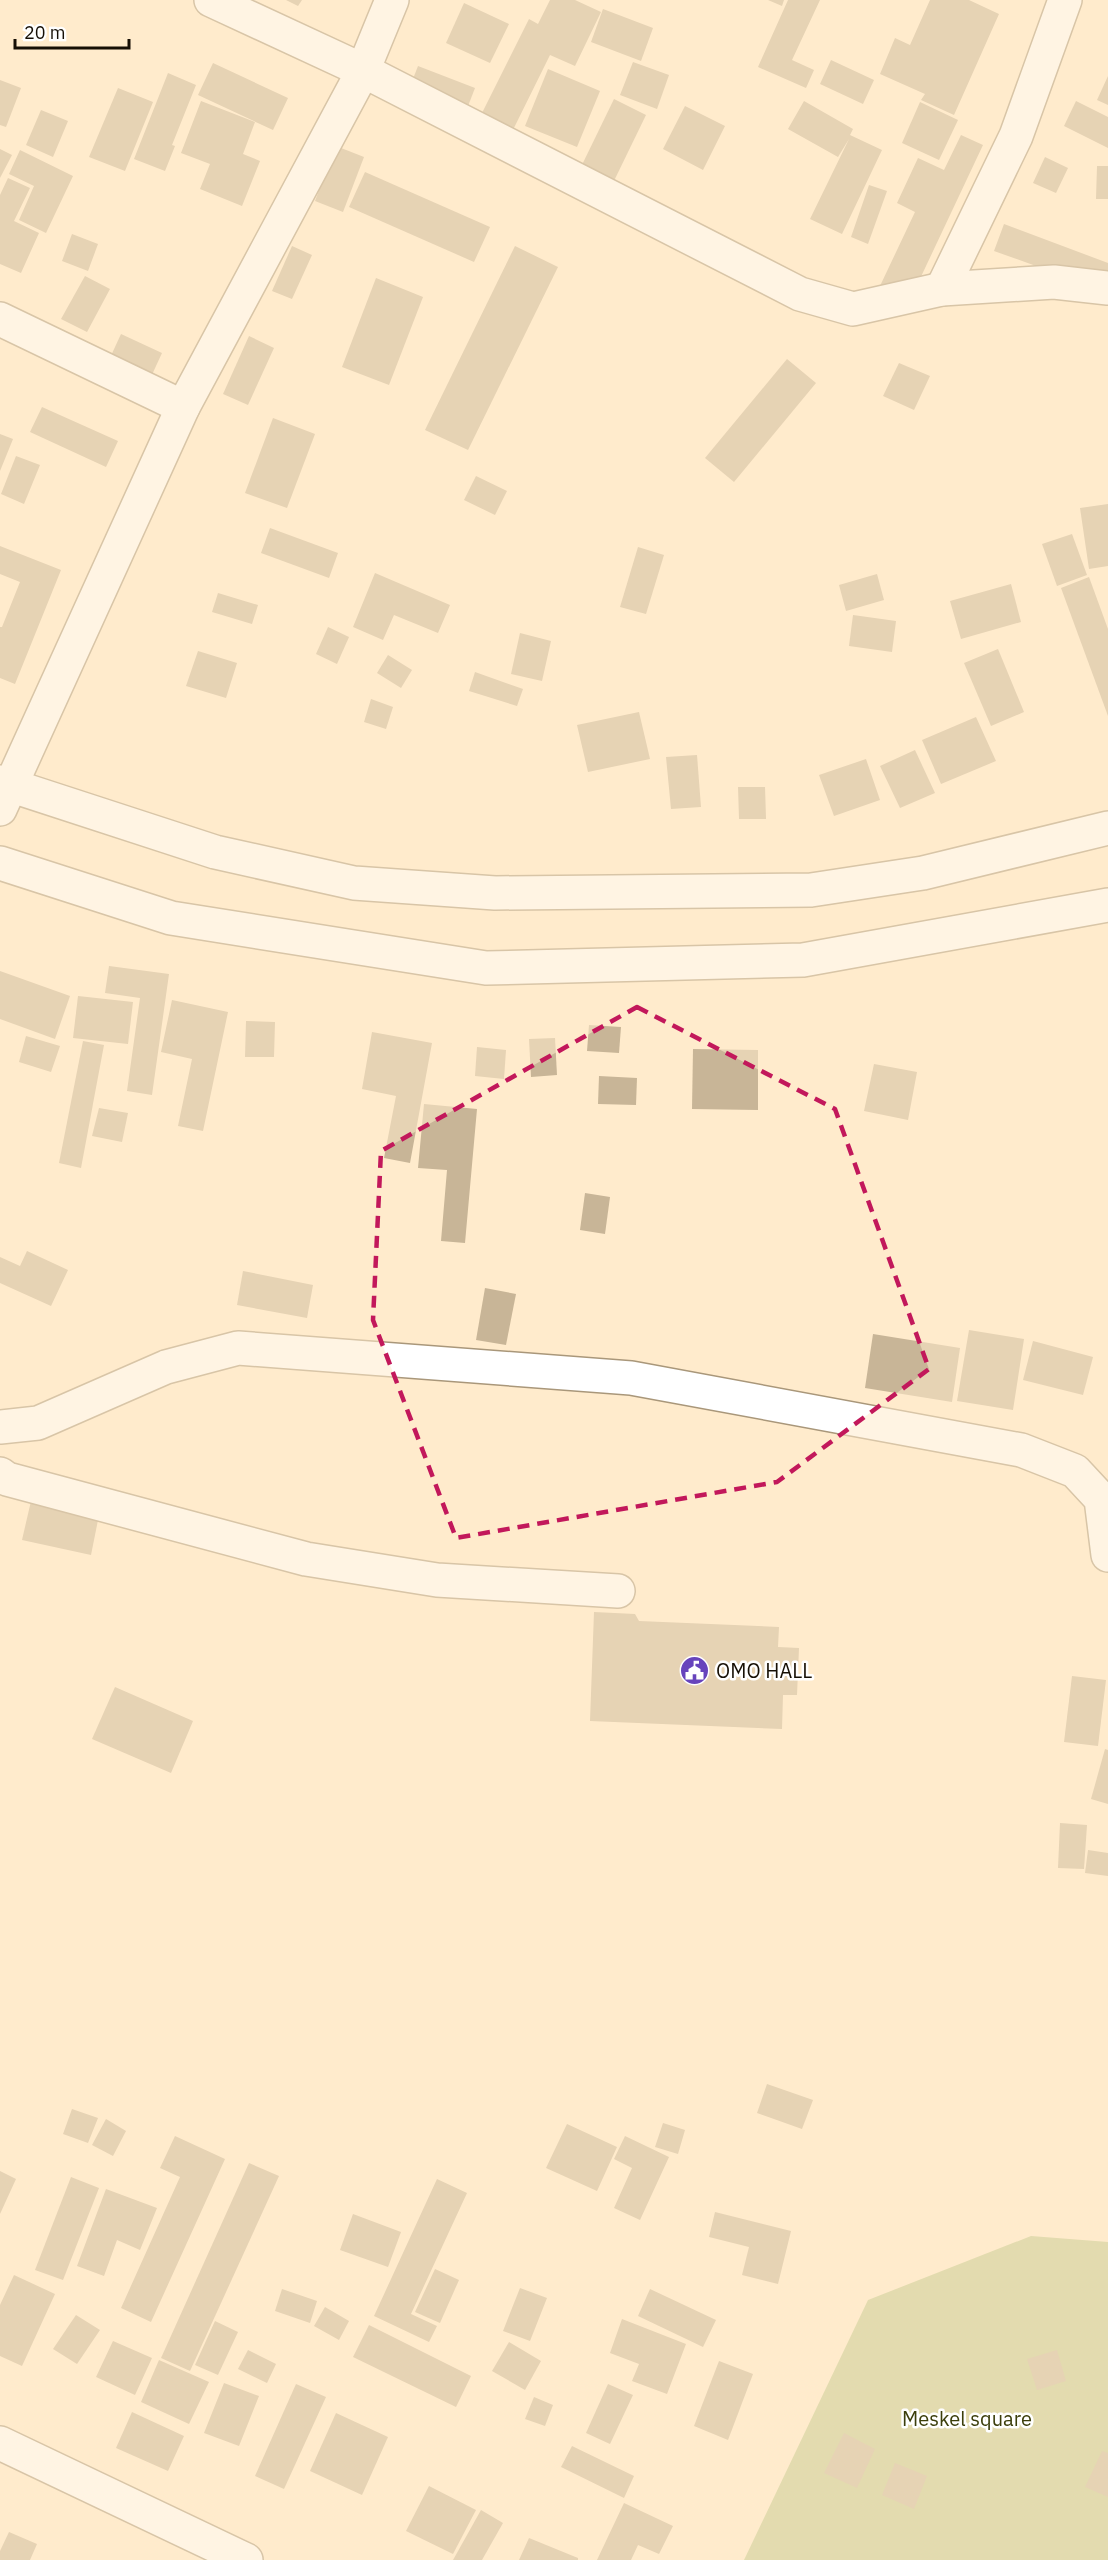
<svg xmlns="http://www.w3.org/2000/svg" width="1108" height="2560" font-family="'IBM Plex Sans',sans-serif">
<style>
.green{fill:#c1c88c}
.building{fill:#c8b597}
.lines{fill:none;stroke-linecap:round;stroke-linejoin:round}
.minor-casing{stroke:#a9977a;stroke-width:36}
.highway-casing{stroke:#a9977a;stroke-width:36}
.minor{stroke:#fff;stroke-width:33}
.highway{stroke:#fff;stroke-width:33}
.marked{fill:none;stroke:#c2185b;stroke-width:4.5;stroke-dasharray:12 8;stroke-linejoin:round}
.labels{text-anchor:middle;stroke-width:5;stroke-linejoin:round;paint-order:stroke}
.poi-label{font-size:20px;fill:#160f05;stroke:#fff;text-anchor:start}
.park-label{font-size:20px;fill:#3b3e0b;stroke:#fff}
</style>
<rect width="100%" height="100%" fill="#ffebcc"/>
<polygon class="green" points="1031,2236 1108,2242 1108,2560 744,2560 868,2300"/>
<g class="building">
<polygon points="286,0 302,0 298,6"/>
<polygon points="550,0 575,0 601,12 575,66 550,55 508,140 476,125 529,19 538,24"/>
<polygon points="768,0 784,0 782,6"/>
<polygon points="788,0 820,0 792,60 814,70 806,88 758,67"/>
<polygon points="930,0 969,0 999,14 954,115 921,100 925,94 880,74 895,38 910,45"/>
<polygon points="464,3 509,24 490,63 446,43"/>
<polygon points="603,9 653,28 641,61 591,42"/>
<polygon points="831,60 874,80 863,104 820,84"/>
<polygon points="633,62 669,75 657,109 620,95"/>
<polygon points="213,63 288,98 273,130 198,95"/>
<polygon points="418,66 475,88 463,119 406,97"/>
<polygon points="548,69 600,91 577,147 525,126"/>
<polygon points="168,73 196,85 172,145 175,146 165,171 134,159"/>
<polygon points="1108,76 1108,105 1097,100"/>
<polygon points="0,80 21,88 6,127 0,125"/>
<polygon points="118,88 153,102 125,171 89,157"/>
<polygon points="614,99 646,115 612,185 580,169"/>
<polygon points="201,101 255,122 243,154 260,161 242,206 200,189 210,164 181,153"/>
<polygon points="804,101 853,129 850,135 882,150 842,234 810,219 849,139 838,157 788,129"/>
<polygon points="1076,101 1108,117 1108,148 1064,126"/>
<polygon points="920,102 958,120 939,160 902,143"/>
<polygon points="685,106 725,126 703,170 663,149"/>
<polygon points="41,110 68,121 53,157 26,145"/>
<polygon points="961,135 983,145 910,300 880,286 915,212 897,203 918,158 944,170"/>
<polygon points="336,146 364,157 343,212 315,201"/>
<polygon points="0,149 12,155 0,178"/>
<polygon points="20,150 73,176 46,233 19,220 34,186 9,174"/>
<polygon points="1045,157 1068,168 1056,193 1033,183"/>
<polygon points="1097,166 1108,166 1108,199 1096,199"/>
<polygon points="365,172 490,227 474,262 349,207"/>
<polygon points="8,178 30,188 14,221 39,233 21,273 0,264 0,195"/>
<polygon points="869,185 887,191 868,244 851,237"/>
<polygon points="1004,224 1108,263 1108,293 1076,281 1070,300 1028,285 1036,266 994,251"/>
<polygon points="72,234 98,244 88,271 62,261"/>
<polygon points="292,246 312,255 292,299 272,291"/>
<polygon points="515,246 558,267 468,450 425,430"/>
<polygon points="85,276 110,289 87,332 61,319"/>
<polygon points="376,278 423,297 389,385 342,367"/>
<polygon points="121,334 162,353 150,379 109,360"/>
<polygon points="249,336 274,348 248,405 223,394"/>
<polygon points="787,359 816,383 734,482 705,458"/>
<polygon points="899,363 930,376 914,410 883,396"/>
<polygon points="42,407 118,441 106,467 30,432"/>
<polygon points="273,418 315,434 287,508 245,493"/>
<polygon points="0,434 13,439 0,471"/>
<polygon points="16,456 40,465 24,504 1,494"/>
<polygon points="476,476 507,491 495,515 464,500"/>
<polygon points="1108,504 1108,566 1089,569 1080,508"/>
<polygon points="270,528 338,553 329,578 261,553"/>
<polygon points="1072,534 1087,575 1057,586 1042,544"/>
<polygon points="0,546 61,570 15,684 0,678 0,627 2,627 20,582 0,574"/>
<polygon points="638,547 664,555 646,614 620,607"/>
<polygon points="375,573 450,605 438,633 394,615 383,640 353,627"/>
<polygon points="877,574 884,600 846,611 839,585"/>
<polygon points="1089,577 1108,629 1108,716 1061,588"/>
<polygon points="1011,584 1021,622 961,639 950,601"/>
<polygon points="218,593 258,605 252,624 212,612"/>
<polygon points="853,615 896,621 892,652 849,646"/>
<polygon points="328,627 349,637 337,664 316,654"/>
<polygon points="520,633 551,641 542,681 511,674"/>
<polygon points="998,649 1024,712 991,726 964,663"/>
<polygon points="198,651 237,663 226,698 186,686"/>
<polygon points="388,655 412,670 401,688 377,673"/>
<polygon points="475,672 523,689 517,706 469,691"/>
<polygon points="371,699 393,707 386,729 364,722"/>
<polygon points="639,712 650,759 588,772 577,725"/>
<polygon points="976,717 996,761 941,784 922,740"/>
<polygon points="915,750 935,793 900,808 880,766"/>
<polygon points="697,755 701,807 671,809 666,757"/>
<polygon points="866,759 880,800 834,816 819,775"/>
<polygon points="738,787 765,787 766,819 739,819"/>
<polygon points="109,966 169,974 152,1095 127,1091 140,998 105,993"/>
<polygon points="0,971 70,996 55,1039 0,1019"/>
<polygon points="78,996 133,1002 128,1044 73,1038"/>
<polygon points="172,1000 228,1012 203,1131 178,1126 192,1059 161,1052"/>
<polygon points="246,1021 275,1022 274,1057 245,1057"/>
<polygon points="589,1025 621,1027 619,1053 587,1051"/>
<polygon points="372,1032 432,1043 410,1163 384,1158 396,1096 362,1089"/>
<polygon points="26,1036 60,1046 51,1072 19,1062"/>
<polygon points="555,1038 557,1075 531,1077 529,1039"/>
<polygon points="83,1041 104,1045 81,1168 59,1163"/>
<polygon points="477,1047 506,1050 504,1079 475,1076"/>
<polygon points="693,1049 758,1050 758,1110 692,1109"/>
<polygon points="874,1064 917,1072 908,1120 864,1111"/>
<polygon points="599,1076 637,1078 636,1105 598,1104"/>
<polygon points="424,1104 477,1109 465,1243 441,1241 447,1170 418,1168"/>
<polygon points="99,1108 128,1113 122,1142 92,1136"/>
<polygon points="585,1193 610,1197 605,1234 580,1230"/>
<polygon points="27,1251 68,1270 51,1306 0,1283 0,1257 20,1266"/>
<polygon points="243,1271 313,1285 307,1318 237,1305"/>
<polygon points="485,1288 516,1294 506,1345 476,1340"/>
<polygon points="969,1330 1024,1339 1013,1410 957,1401"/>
<polygon points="873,1334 960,1348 952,1402 865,1388"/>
<polygon points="1033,1341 1093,1357 1083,1395 1023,1380"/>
<polygon points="31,1501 99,1515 91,1555 22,1540"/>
<polygon points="594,1612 635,1614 639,1621 779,1627 778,1647 799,1648 797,1695 783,1695 782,1729 590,1721"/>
<polygon points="1072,1676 1106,1680 1098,1746 1064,1742"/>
<polygon points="115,1687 193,1721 171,1773 92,1739"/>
<polygon points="1105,1749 1108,1750 1108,1804 1091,1799"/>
<polygon points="1060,1823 1087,1825 1084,1869 1058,1868"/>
<polygon points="1088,1850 1108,1853 1108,1876 1085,1873"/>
<polygon points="767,2084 813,2100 802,2129 757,2113"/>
<polygon points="72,2109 98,2118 88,2143 63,2134"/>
<polygon points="106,2119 126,2131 113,2156 92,2145"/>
<polygon points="663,2123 685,2130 678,2154 655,2147"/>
<polygon points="567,2124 617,2147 597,2191 546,2168"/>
<polygon points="175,2136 225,2159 151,2322 121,2308 180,2177 160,2168"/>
<polygon points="625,2136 669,2157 640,2220 614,2208 632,2168 614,2159"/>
<polygon points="249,2163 279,2176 190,2371 161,2358"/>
<polygon points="0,2171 16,2179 0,2214"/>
<polygon points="71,2177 99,2188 63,2280 35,2270"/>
<polygon points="437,2179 467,2193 411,2314 437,2326 429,2342 374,2316"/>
<polygon points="106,2189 157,2208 140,2250 117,2240 104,2276 77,2266"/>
<polygon points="715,2212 791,2231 778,2284 742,2275 749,2247 709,2237"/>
<polygon points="353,2214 401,2232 388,2267 340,2250"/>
<polygon points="435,2269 459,2280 440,2323 415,2312"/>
<polygon points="14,2275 55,2294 22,2366 0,2356 0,2305"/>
<polygon points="520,2288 547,2298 530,2341 503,2331"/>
<polygon points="282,2289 317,2301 310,2323 275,2311"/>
<polygon points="650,2289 716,2320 703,2347 638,2316"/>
<polygon points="325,2307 349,2321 339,2340 314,2326"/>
<polygon points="76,2315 100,2330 77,2364 53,2349"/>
<polygon points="622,2319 686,2344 667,2394 632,2381 639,2364 610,2353"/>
<polygon points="215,2321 238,2332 218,2375 195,2365"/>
<polygon points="369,2325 471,2376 456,2407 353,2357"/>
<polygon points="113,2341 152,2358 135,2395 96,2377"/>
<polygon points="509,2342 541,2361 525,2390 492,2371"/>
<polygon points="248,2350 276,2364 267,2383 238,2369"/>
<polygon points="1057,2350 1066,2381 1037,2390 1027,2359"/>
<polygon points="159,2360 209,2382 189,2424 141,2402"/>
<polygon points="719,2361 753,2374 728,2440 694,2426"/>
<polygon points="224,2383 259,2396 239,2446 204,2433"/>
<polygon points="296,2384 326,2397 284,2489 255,2476"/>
<polygon points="608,2384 633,2395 610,2444 586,2433"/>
<polygon points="534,2397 553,2405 545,2426 525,2419"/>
<polygon points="132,2412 184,2436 168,2471 116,2448"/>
<polygon points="336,2413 388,2437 362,2495 310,2471"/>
<polygon points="844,2433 875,2449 857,2488 824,2473"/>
<polygon points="572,2446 634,2476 624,2498 561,2467"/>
<polygon points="1102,2451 1108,2453 1108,2497 1085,2487"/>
<polygon points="895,2463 927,2476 914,2509 882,2495"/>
<polygon points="429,2486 476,2510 453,2554 406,2531"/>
<polygon points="624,2503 673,2526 659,2554 638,2545 631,2560 597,2560"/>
<polygon points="481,2510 503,2523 482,2560 453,2560"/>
<polygon points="9,2532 37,2544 30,2560 0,2560 0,2551"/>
<polygon points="529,2538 578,2558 578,2560 519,2560"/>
</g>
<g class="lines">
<defs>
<g id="minor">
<polyline points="211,0 362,70 800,294 853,309 942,289 1054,282 1108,288"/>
<polyline points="942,289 1016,136 1065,0"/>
<polyline points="0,319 183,407"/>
<polyline points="0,809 183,407 362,73 392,0"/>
<polyline points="0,1427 38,1423 166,1367 238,1348 631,1378 1021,1450 1075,1471 1101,1499 1108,1555"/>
<polyline points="0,1474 7,1479 306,1559 437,1580 618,1591"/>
<polyline points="0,2443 246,2560"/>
</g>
<g id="highway">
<polyline points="0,782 215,852 354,883 495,893 811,890 923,873 1108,828"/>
<polyline points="0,863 171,918 486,968 803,960 1108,905"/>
</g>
</defs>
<use href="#minor" class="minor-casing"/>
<use href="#highway" class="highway-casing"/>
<use href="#minor" class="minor"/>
<use href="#highway" class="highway"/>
</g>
<path d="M0 0H1108V2560H0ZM 637,1007 L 835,1109 L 929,1369 L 777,1482 L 456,1538 L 373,1320 L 381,1151 Z" fill="#ffebcc" fill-opacity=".55" fill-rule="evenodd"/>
<path class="marked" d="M 637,1007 L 835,1109 L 929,1369 L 777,1482 L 456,1538 L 373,1320 L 381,1151 Z"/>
<defs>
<symbol id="civic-disc" viewBox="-11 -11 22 22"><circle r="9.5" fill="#6744bc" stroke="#fff"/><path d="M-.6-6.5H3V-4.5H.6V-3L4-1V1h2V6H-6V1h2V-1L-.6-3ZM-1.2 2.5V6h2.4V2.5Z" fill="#fff"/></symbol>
</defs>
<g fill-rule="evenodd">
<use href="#civic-disc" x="678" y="1654" width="33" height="33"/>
</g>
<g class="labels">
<g class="poi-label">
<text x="716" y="1678">OMO HALL</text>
</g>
<g class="park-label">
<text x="967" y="2426">Meskel square</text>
</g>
</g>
<path d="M15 39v9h114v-9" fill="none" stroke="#160f05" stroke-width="3"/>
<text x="24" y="39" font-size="18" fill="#160f05" stroke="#ffffff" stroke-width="4.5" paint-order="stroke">20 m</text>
</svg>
